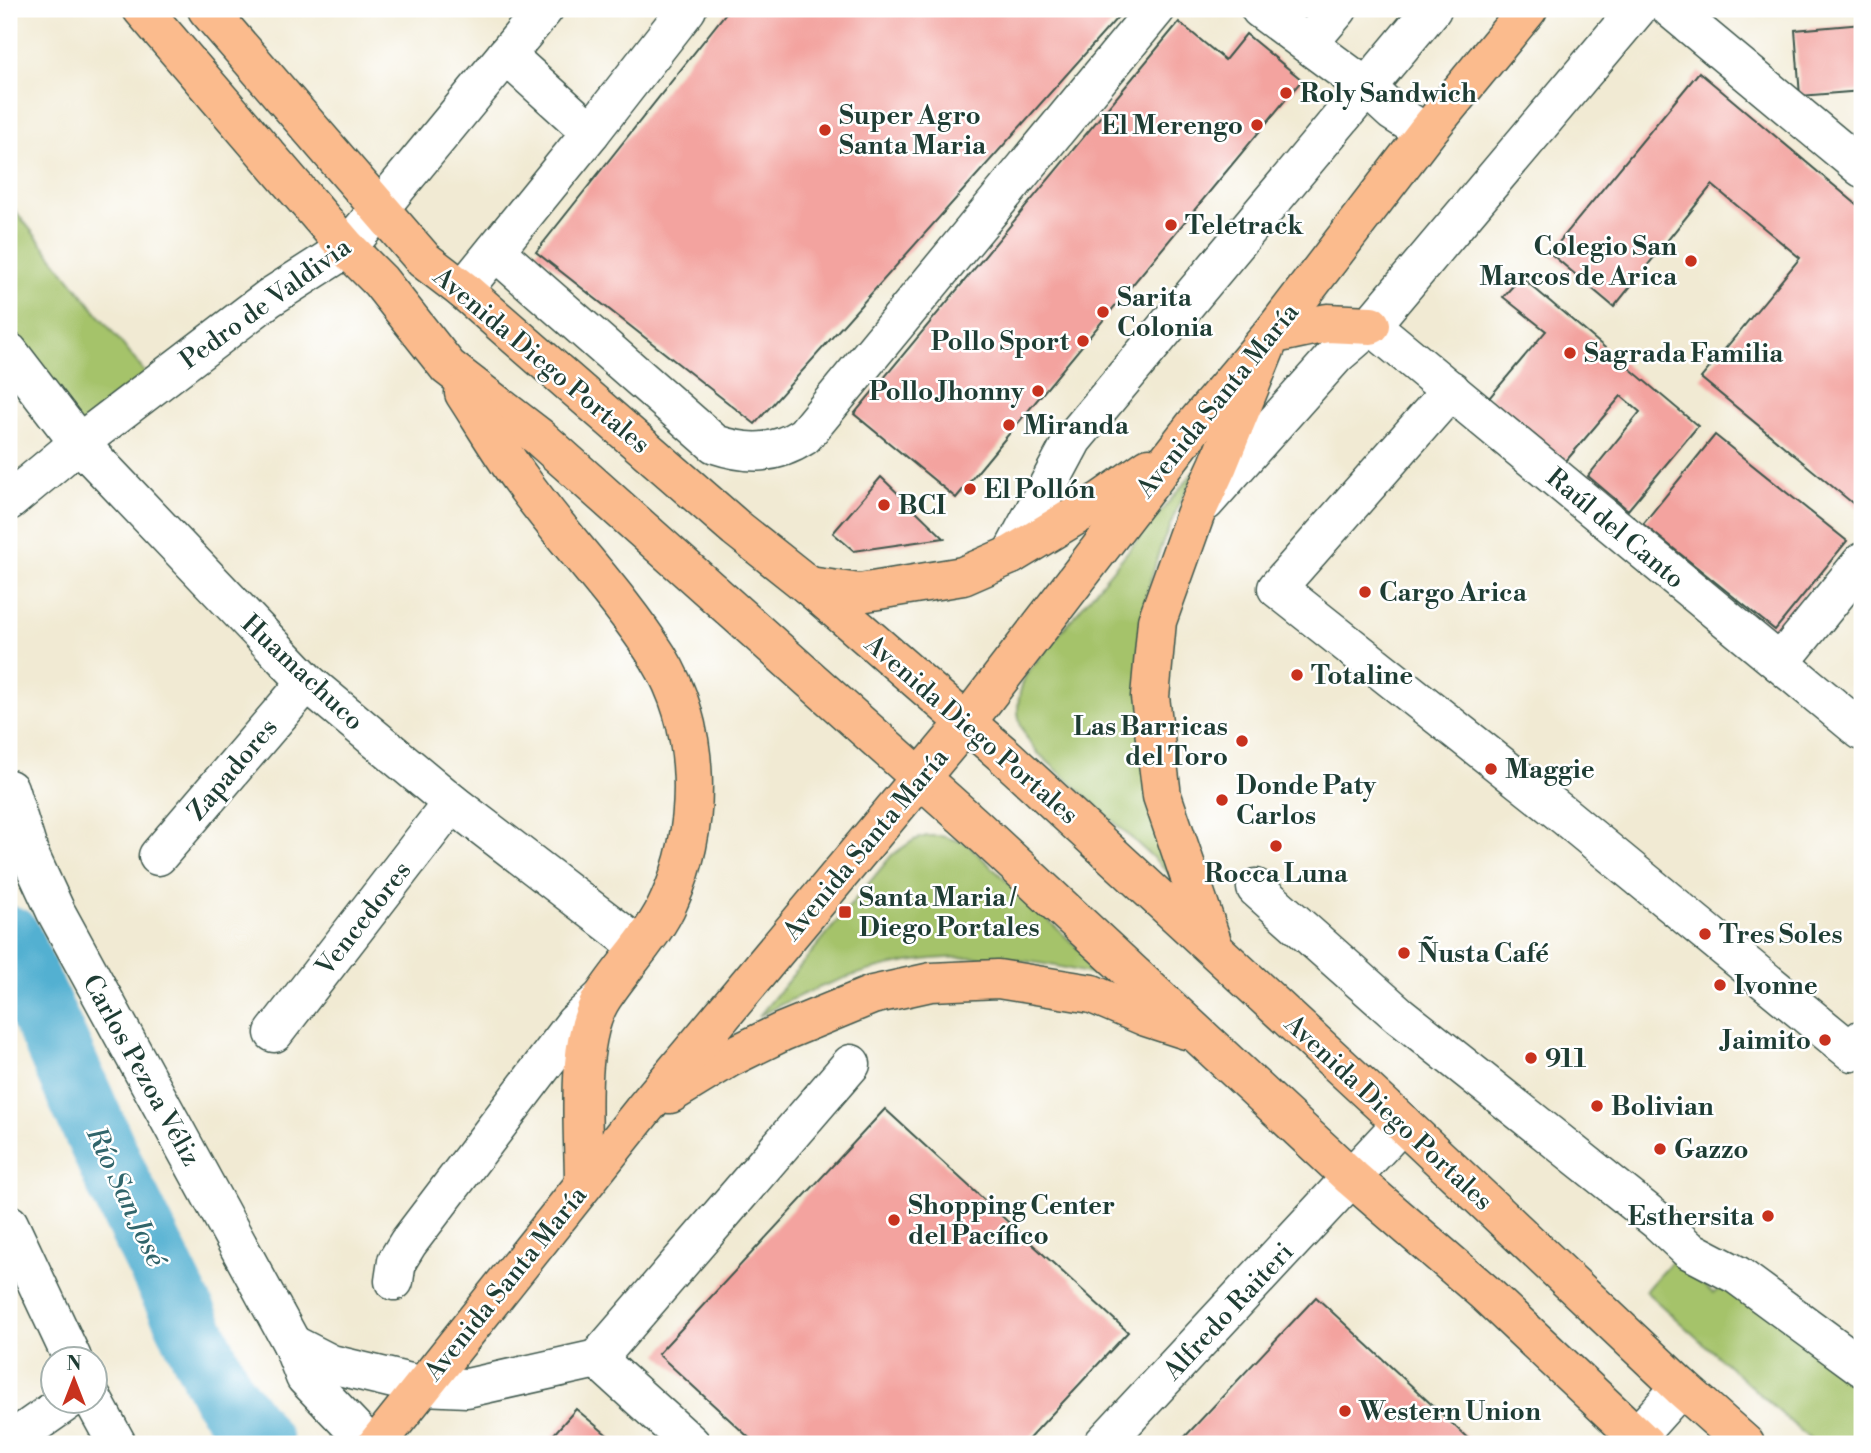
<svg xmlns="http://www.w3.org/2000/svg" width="1871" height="1453" font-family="'Libre Bodoni',serif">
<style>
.green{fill:#a5c36b;stroke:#628050;stroke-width:2}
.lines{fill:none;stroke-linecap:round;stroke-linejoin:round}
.river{stroke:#53b0d1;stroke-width:65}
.building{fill:#f3a39f}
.minor-casing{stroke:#3e574c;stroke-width:41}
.major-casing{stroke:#3e574c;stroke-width:41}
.minor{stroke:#fff;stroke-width:38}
.major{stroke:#fbbb8d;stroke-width:38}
.poi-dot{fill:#c8321e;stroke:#fff;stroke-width:2.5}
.labels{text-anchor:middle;stroke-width:5;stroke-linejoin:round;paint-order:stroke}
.poi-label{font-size:26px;font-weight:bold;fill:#1f3d34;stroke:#fff;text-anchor:start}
.street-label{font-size:26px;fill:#1f3d34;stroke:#fff}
.water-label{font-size:28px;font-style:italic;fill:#31656b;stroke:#fff}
</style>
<rect width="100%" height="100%" fill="#fff"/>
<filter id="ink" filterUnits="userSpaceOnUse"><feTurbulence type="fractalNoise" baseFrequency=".0143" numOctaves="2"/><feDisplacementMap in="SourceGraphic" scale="14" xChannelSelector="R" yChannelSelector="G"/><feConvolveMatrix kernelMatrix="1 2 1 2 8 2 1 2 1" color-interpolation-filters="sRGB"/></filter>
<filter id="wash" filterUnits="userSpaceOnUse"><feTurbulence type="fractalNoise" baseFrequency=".00686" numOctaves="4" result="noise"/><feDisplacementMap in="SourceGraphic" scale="28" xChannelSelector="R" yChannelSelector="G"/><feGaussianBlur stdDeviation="1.57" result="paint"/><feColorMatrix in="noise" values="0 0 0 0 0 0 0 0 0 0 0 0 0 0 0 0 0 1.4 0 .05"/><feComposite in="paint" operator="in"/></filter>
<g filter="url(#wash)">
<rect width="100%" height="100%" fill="#f1ead3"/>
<g class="green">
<polygon points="9,203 148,376 79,430 9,343"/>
<path d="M 1202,462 L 1179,504 L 1160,549 L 1146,596 L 1184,886 L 1038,753 C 1015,727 1013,706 1026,674 Z"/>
<path d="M 927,836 L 941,836 L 966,843 L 1112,980 C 982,941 878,951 759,1016 L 892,855 L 914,840 Z"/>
<polygon points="1673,1260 1713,1293 1729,1284 1862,1377 1862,1444 1815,1444 1645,1291"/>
</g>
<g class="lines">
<polyline class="river" points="9,938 118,1181 223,1394 261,1444"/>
</g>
<g id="blocks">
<g class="building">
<polygon points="729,9 1125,9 755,424 536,252"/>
<polygon points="1179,22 1225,60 1246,34 1302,80 956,498 854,414"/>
<polygon points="1862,24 1862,91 1800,96 1795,30"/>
<polygon points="1699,72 1862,209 1862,511 1701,378 1800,258 1712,185 1614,307 1550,253"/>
<polygon points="1521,277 1698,426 1628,510 1588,476 1640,412 1621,396 1566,461 1489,398 1546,331 1503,297"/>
<polygon points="1715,435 1847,541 1775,630 1643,524"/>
<polygon points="881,477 944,538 854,551 833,533"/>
<polygon points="885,1109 1128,1332 1024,1444 756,1444 658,1354"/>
<polygon points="1316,1297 1373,1350 1474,1444 1309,1444 1304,1440 1301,1444 1178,1444"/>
<polygon points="576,1409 618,1444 545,1444"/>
</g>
</g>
</g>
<g filter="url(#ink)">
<use href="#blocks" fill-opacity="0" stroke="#3e574c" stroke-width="2"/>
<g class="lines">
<defs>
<g id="minor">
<polyline points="1260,9 1367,88 1393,112 1426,133"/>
<polyline points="1671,9 1862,168"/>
<polyline points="1308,44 1338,9"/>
<polyline points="506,55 591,132 687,9"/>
<path d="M 495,251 L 715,444 C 748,455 775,455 804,436 L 1156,9"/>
<polyline points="463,290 591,132"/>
<polyline points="1371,325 1862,731"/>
<polyline points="9,352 79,443 307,682 452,803 640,947"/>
<polyline points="1451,390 1277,588 1566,817 1852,1052 1862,1039"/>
<polyline points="9,501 79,443 269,298 347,248 544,9"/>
<polyline points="1205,502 1335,356 1371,325 1637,9"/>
<polyline points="1011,555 1073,439 1432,9"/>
<polyline points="1780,663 1862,562"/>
<polyline points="9,789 30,856 56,912 292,1344 305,1377 369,1444"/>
<polyline points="158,856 307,682"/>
<polyline points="1256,888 1399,1015 1659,1222 1689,1250 1737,1275 1862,1367"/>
<polyline points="274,1033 452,803"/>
<polyline points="9,1224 72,1358"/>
<polyline points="394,1281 397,1261 408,1243 575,1023 601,999"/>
<polyline points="292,1344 331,1364 423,1386 467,1388 597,1359"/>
<polyline points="597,1359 851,1064"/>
<polyline points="597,1359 691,1444"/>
<polyline points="93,1400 117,1444"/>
<polyline points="9,1442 69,1400"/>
<polyline points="1103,1444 1402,1123"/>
<polyline points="1630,1444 1681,1387"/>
</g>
<g id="major">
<polyline points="142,9 347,248 380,281 448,367 539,437 972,824 1352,1178 1485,1293 1645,1444"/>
<polyline points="207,9 424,260 463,290 736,528 809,586 1005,756 1402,1123 1681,1387 1745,1444"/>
<path d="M 464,393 C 483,422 501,453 522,481 C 565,541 618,594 658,657 C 702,728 703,826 669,901 C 655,934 623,966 603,997 C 574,1040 584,1131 584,1183"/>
<polyline points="809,586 860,593 963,576 1011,555 1102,500 1149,467"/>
<polyline points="1212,942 1162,796 1150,697 1157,621 1195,515 1218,465 1271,335 1327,323 1371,325"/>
<polyline points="670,1094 729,1058 782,1032 872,995 931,982 998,979 1092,994 1146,1017 1186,1030"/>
<polyline points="377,1444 644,1109 966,723 1194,426 1271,335 1426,133 1528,9"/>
</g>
</defs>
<use href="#minor" class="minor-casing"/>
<use href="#major" class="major-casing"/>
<use href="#minor" class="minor"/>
<use href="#major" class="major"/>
</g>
</g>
<g class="poi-dot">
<circle cx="1286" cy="93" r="7"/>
<circle cx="1257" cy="125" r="7"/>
<circle cx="825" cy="130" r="7"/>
<circle cx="1171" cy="225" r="7"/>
<circle cx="1691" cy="261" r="7"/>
<circle cx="1103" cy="312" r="7"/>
<circle cx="1083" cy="341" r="7"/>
<circle cx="1570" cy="353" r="7"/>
<circle cx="1038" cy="391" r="7"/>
<circle cx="1009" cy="425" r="7"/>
<circle cx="970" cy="489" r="7"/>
<circle cx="884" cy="505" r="7"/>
<circle cx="1365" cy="592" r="7"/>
<circle cx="1297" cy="675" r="7"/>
<circle cx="1242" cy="741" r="7"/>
<circle cx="1491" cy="769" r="7"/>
<circle cx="1222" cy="800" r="7"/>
<circle cx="1276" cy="846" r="7"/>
<rect x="838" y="905" width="14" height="14" rx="3.5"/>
<circle cx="1705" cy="934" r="7"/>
<circle cx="1404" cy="953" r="7"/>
<circle cx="1720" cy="985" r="7"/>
<circle cx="1825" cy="1040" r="7"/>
<circle cx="1531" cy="1058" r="7"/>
<circle cx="1597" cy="1106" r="7"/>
<circle cx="1660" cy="1149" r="7"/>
<circle cx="1768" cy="1216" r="7"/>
<circle cx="894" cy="1220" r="7"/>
<circle cx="1345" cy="1411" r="7"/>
</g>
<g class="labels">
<g class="poi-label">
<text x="1300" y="102">Roly Sandwich</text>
<text x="839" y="124">Super Agro<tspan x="839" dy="30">Santa Maria</tspan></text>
<text x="1243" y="134" text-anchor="end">El Merengo</text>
<text x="1185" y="234">Teletrack</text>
<text x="1677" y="255" text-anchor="end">Colegio San<tspan x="1677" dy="30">Marcos de Arica</tspan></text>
<text x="1117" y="306">Sarita<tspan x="1117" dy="30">Colonia</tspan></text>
<text x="1069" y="350" text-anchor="end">Pollo Sport</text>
<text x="1584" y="362">Sagrada Familia</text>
<text x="1024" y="400" text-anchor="end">Pollo Jhonny</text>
<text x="1023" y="434">Miranda</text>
<text x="984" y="498">El Pollón</text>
<text x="898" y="514">BCI</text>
<text x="1379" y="601">Cargo Arica</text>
<text x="1311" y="684">Totaline</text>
<text x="1228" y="735" text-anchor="end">Las Barricas<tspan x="1228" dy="30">del Toro</tspan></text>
<text x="1505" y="778">Maggie</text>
<text x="1236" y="794">Donde Paty<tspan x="1236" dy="30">Carlos</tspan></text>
<text x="1276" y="882" text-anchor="middle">Rocca Luna</text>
<text x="859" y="906">Santa Maria /<tspan x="859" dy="30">Diego Portales</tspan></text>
<text x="1719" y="943">Tres Soles</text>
<text x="1418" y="962">Ñusta Café</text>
<text x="1734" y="994">Ivonne</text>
<text x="1811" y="1049" text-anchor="end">Jaimito</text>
<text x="1545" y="1067">911</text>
<text x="1611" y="1115">Bolivian</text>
<text x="1674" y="1158">Gazzo</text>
<text x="908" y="1214">Shopping Center<tspan x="908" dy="30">del Pacífico</tspan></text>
<text x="1754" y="1225" text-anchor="end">Esthersita</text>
<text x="1359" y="1420">Western Union</text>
</g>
<g class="street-label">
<text transform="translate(265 303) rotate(-36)" y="9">Pedro de Valdivia</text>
<text transform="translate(542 360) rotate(40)" y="9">Avenida Diego Portales</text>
<text transform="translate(1217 400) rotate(-51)" y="9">Avenida Santa María</text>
<text transform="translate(1616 528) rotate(40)" y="9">Raúl del Canto</text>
<text transform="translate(303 672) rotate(43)" y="9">Huamachuco</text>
<text transform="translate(972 729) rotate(41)" y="9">Avenida Diego Portales</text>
<text transform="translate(232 769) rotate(-50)" y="9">Zapadores</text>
<text transform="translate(865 844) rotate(-50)" y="9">Avenida Santa María</text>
<text transform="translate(363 918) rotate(-52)" y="9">Vencedores</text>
<text transform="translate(142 1070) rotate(61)" y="9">Carlos Pezoa Véliz</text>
<text transform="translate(1389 1112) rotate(43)" y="9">Avenida Diego Portales</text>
<text transform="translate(505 1283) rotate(-51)" y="9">Avenida Santa María</text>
<text transform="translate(1228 1311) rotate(-47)" y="9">Alfredo Raiteri</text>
</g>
<g class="water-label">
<text transform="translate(127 1196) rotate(65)" y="10">Río San José</text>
</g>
</g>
<rect width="1871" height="1453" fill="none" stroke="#fff" stroke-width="35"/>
<g transform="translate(74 1380)"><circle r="33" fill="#ffffff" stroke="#a5b1ae" stroke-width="2"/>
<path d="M0-5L12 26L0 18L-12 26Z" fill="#c8321e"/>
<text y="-10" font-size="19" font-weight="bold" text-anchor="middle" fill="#1f3d34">N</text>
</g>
</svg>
